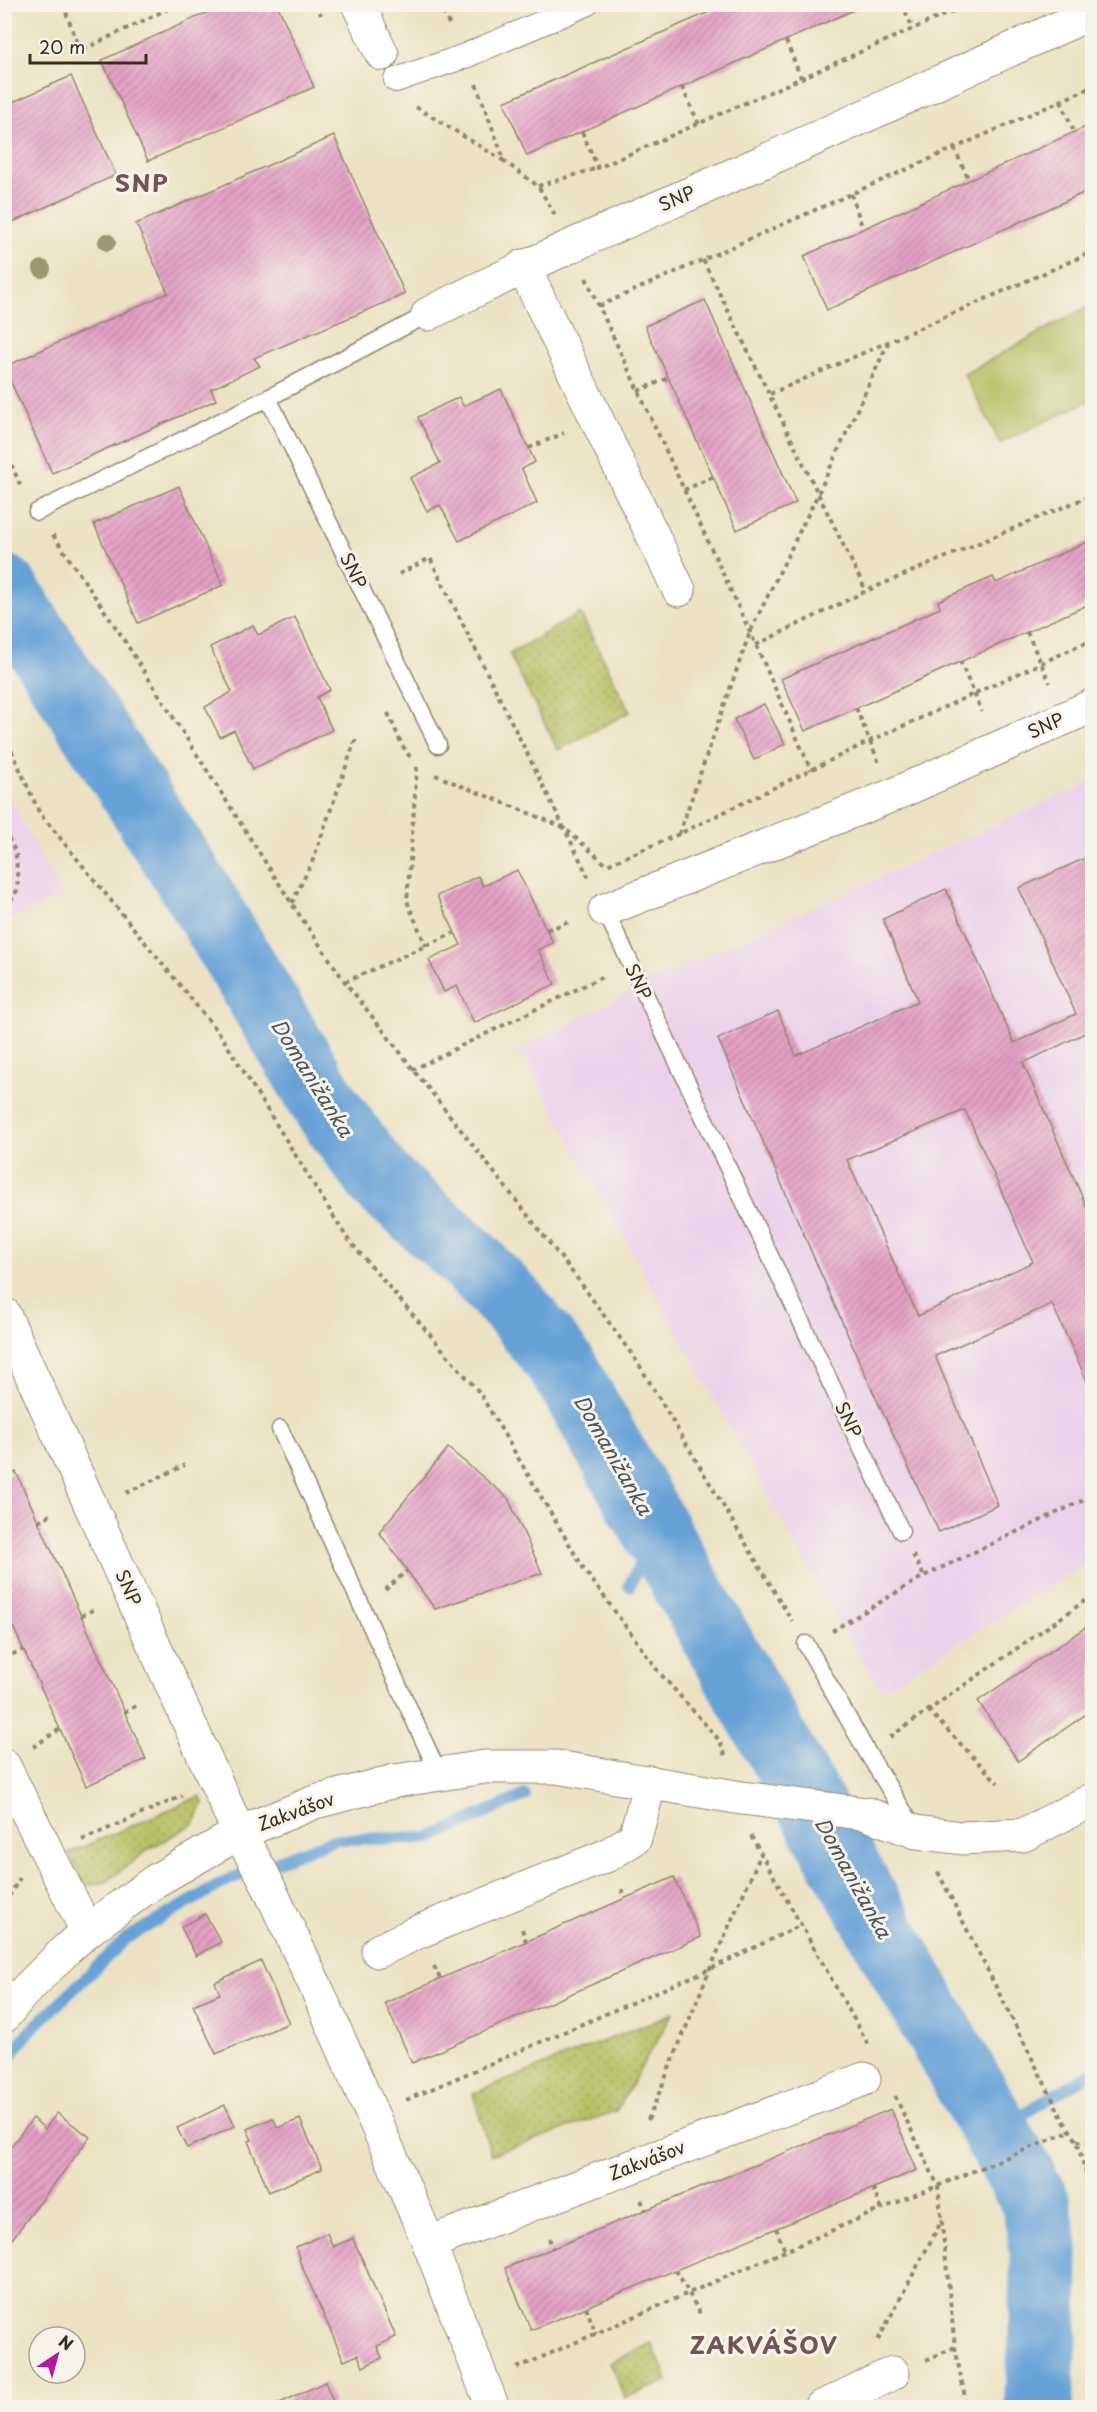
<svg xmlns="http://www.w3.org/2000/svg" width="1097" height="2412" font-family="'Playpen Sans',sans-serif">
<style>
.built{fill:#ecd1ea}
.grass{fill:url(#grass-dots);stroke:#787540;stroke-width:1.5}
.garden{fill:#b5c062;stroke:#787540;stroke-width:1.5}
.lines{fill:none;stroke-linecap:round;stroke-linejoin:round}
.stream{stroke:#66a2d7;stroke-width:12}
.river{stroke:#66a2d7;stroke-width:69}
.building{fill:url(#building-hatch);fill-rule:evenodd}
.service-casing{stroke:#948670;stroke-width:19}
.pedestrian-casing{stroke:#948670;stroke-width:26}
.minor-casing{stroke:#948670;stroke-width:35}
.path{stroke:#948670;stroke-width:4;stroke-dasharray:4.5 4.5;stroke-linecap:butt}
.service{stroke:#fff;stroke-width:16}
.pedestrian{stroke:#fff;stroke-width:24}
.minor{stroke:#fff;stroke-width:33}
.tree{fill:#9f9673}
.labels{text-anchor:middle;stroke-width:6;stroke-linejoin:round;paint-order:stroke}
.street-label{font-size:18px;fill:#3b2a1e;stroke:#f7f3e8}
.water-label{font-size:20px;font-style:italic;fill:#4a545f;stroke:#f7f3e8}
.district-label{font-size:24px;font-weight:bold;letter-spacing:1.5px;fill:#765358;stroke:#f7f3e8}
</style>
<defs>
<pattern id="grass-dots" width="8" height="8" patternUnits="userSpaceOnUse" patternTransform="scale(1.5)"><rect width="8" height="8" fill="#b5c062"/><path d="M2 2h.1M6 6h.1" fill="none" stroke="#949c50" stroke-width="1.8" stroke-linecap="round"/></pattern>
<pattern id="building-hatch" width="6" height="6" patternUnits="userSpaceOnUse" patternTransform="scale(1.5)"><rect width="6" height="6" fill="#e4a0c5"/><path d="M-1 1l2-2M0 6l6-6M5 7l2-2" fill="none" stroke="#ba839f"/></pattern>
</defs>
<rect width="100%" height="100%" fill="#f7f3e8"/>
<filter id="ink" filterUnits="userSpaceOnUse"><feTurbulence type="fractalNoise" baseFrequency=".0167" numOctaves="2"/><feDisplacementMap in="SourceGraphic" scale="12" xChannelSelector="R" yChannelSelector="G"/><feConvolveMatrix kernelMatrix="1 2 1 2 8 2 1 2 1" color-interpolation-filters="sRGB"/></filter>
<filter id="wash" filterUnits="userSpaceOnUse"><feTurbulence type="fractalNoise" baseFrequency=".008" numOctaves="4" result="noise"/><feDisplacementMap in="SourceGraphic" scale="24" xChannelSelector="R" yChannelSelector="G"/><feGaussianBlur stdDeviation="1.35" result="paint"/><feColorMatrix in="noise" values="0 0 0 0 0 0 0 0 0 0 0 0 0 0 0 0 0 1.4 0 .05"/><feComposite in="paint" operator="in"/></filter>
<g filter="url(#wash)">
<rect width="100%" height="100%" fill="#ece2c2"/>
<g class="built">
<polygon points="1092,781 1092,1560 882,1690 841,1627 520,1050 640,986"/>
<polygon points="5,788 62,896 5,922 4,922"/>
</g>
<g class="grass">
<polygon points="580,613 630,712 558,750 509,654"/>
<polygon points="200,1796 203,1803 195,1823 149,1849 106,1882 93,1885 85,1883 80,1877 69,1853"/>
<polygon points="673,2013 616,2111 491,2155 473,2094"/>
<polygon points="651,2343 668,2381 625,2398 610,2363"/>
</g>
<polygon class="garden" points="1092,304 1092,399 1000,443 964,374"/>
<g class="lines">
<g class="stream">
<polyline points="629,1586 656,1532"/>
<polyline points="4,2064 30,2031 127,1938 228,1880 336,1839 430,1838 525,1795"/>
<polyline points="996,2130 1092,2073"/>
</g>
<polyline class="river" points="4,589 199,894 328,1109 381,1181 466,1256 516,1308 563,1367 1036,2203 1044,2249 1043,2338 1038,2408"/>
</g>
<g id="blocks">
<g class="building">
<polygon points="226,4 277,4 314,87 148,161 102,60"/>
<polygon points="727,4 867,4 527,156 504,102"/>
<polygon points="71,76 116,175 4,226 4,106"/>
<polygon points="1092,124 1092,189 827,310 804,256"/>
<polygon points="334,136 405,294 254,358 260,366 211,389 216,400 52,473 4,367 168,293 136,224"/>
<polygon points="705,300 796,503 737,530 645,326"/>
<polygon points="501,389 535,462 522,469 537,503 459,541 440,505 427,511 410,478 440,463 418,417 459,397 463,406"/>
<polygon points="179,486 223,585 138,623 94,524"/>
<polygon points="1092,540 1092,603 805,731 781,679 940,608 938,601 993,577 996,583"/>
<polygon points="295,617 330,690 317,697 332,730 253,769 234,730 220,737 205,707 232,692 210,647 253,625 258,635"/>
<polygon points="764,704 785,744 754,760 734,719"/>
<path d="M 1092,855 L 1092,1051 L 1085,1033 L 1023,1063 L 1092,1219 L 1092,1392 L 1052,1304 L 935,1356 L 998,1505 L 939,1532 L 868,1381 L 718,1039 L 778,1011 L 796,1056 L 918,1001 L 883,919 L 946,889 L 1014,1043 L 1076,1014 L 1019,888 ZM 965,1110 L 1033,1262 L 918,1316 L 847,1160 Z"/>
<polygon points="517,870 553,943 538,950 555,984 474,1023 457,986 444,992 429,960 461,945 437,896 478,876 483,886"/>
<polygon points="448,1448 508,1498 542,1573 435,1609 379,1532"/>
<polygon points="16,1472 146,1759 86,1786 4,1607 4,1477"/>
<polygon points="1092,1623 1092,1710 1018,1761 978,1701"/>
<polygon points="674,1877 701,1937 412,2063 385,2003"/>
<polygon points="205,1914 221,1942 196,1956 181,1927"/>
<polygon points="261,1961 289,2023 216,2054 193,2005 220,1994 215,1982"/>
<polygon points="225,2105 235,2126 187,2148 177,2128"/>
<polygon points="891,2109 917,2170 531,2330 505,2268"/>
<polygon points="57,2113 90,2137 12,2239 4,2233 4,2155 33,2118 45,2129"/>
<polygon points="273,2118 278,2128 300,2119 322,2169 269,2192 248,2141 252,2140 247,2129"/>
<polygon points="327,2233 333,2247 353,2238 396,2337 377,2346 382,2358 363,2367 358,2355 344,2361 300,2262 296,2247"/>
<polygon points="325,2382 334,2403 325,2408 269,2408"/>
</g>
</g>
</g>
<g filter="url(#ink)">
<use href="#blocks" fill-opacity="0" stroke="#948670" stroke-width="1.5"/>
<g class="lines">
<defs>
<g id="service">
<polyline points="268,398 438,745"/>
<polyline points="37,512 268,398 428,314"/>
<polyline points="605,910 901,1531"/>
<polyline points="280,1429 439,1774"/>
<polyline points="806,1644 867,1752 913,1827"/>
</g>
<polyline id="pedestrian" points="396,80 465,56 586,4"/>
<g id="minor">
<polyline points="358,4 382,54"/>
<polyline points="523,266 679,590"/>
<path d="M 428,314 C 536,259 647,213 758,164 C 870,115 981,62 1092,13"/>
<polyline points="605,910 893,795 1092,706"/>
<polyline points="4,1314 239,1833 263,1875 315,1985 429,2243 493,2408"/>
<polyline points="4,1766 87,1931"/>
<polyline points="378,1951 418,1932 608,1855 635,1838 650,1782"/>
<polyline points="4,2016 21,1995 68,1948 87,1931 155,1881 239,1833 315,1802 395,1781 485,1767 556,1767 742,1798 867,1814 916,1832 962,1838 1023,1835 1092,1800"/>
<polyline points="429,2243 864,2079"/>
<polyline points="820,2408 893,2373"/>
</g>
</defs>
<use href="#service" class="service-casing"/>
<use href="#pedestrian" class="pedestrian-casing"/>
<use href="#minor" class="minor-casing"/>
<g class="path">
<polyline points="63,4 80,51 178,4"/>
<polyline points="316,4 321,15"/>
<polyline points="439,4 451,28"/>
<polyline points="902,4 913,29"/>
<polyline points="786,41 801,78"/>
<polyline points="476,84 505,162 538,186 555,215"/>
<polyline points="682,87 699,124"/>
<polyline points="1061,101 1074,132"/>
<polyline points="416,107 504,161"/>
<polyline points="582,132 598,168 969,4"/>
<polyline points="954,148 969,180"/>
<polyline points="538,186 598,168"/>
<polyline points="851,194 863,229"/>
<polyline points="703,260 866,591"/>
<polyline points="586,278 756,645 811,770"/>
<polyline points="599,306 1092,87"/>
<polyline points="638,391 668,378"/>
<polyline points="770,394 1092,252"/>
<polyline points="4,448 22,489"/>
<polyline points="529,448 564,433"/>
<polyline points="684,490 713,477"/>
<polyline points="53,535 119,632 292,904 345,982 580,1282 638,1363 792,1621"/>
<polyline points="399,574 430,558 589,878"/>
<polyline points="1027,632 1050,683"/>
<polyline points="756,645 866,591 1092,495"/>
<polyline points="960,661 982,712"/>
<polyline points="856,708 879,763"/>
<polyline points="388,713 402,745 410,757"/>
<polyline points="4,734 39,812 222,1037 347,1238 479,1392 584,1569 658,1671 720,1741 726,1758"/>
<polyline points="417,767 407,901 426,946"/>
<polyline points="435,775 563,827 607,865 679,834 870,741 1092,640"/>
<polyline points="4,830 16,853 18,889 4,911"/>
<polyline points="679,834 750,632 818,494 888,343"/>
<polyline points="292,903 313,860 356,738"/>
<polyline points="547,930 572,921"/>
<polyline points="345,982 454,933"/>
<polyline points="412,1070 606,975"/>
<polyline points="126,1493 185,1465"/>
<polyline points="38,1521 54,1513"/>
<polyline points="913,1555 924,1576"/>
<polyline points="385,1590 407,1571"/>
<polyline points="81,1616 97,1608"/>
<polyline points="832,1631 924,1576 1092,1496"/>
<polyline points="4,1658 24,1649"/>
<polyline points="928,1710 998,1783"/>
<polyline points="124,1712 140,1704"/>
<polyline points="890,1737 1092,1596"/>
<polyline points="33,1747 60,1729"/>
<polyline points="751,1836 868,2044"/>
<polyline points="82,1840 182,1796"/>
<polyline points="938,1872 1063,2120 1077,2141 1092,2195"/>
<polyline points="622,1889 625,1898"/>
<polyline points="4,1904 20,1878"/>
<polyline points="522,1929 526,1941"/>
<polyline points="434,1966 440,1979"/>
<polyline points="895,2096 938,2186 955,2347 967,2408"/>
<polyline points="406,2100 710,1969 801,1925"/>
<polyline points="648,2120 710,1969 761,1854"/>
<polyline points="1077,2141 1092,2143"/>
<polyline points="873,2188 881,2209"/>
<polyline points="641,2200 646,2210"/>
<polyline points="776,2228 785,2251"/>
<polyline points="549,2238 553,2249"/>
<polyline points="676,2270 702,2317"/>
<polyline points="586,2307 596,2334"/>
<polyline points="878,2340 942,2220"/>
<polyline points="926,2360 955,2347"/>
<polyline points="517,2368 881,2209 1071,2131"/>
</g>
<use href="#service" class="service"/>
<use href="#pedestrian" class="pedestrian"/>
<use href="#minor" class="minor"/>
</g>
<g class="tree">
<circle cx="107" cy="242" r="9"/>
<circle cx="42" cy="269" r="9"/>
</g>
</g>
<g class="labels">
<g class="street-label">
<text transform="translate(677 199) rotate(-23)" y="6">SNP</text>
<text transform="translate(353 571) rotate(64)" y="6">SNP</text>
<text transform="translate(1046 726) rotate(-24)" y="6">SNP</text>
<text transform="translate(638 982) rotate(65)" y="6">SNP</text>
<text transform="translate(848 1420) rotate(64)" y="6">SNP</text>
<text transform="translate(128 1588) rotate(66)" y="6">SNP</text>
<text transform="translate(296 1812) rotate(-20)" y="6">Zakvášov</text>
<text transform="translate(647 2161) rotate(-21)" y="6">Zakvášov</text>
</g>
<g class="water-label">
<text transform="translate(312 1078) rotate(58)" y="7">Domanižanka</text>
<text transform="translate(613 1455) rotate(60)" y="7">Domanižanka</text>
<text transform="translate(853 1878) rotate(61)" y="7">Domanižanka</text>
</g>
<g class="district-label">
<text x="142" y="192">SNP</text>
<text x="764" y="2354">ZAKVÁŠOV</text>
</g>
</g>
<rect width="1097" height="2412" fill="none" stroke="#f7f3e8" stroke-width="24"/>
<g transform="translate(57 2355) rotate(36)"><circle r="28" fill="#f7f3e8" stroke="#aca397" stroke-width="1.5"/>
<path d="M0-4.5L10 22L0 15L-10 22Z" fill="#b5179e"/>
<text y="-9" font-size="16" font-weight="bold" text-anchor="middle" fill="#3b2a1e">N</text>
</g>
<path d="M30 54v9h116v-9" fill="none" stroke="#3b2a1e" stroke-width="3"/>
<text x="39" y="54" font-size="18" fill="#3b2a1e" stroke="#f7f3e8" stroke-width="4.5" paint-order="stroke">20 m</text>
</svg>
